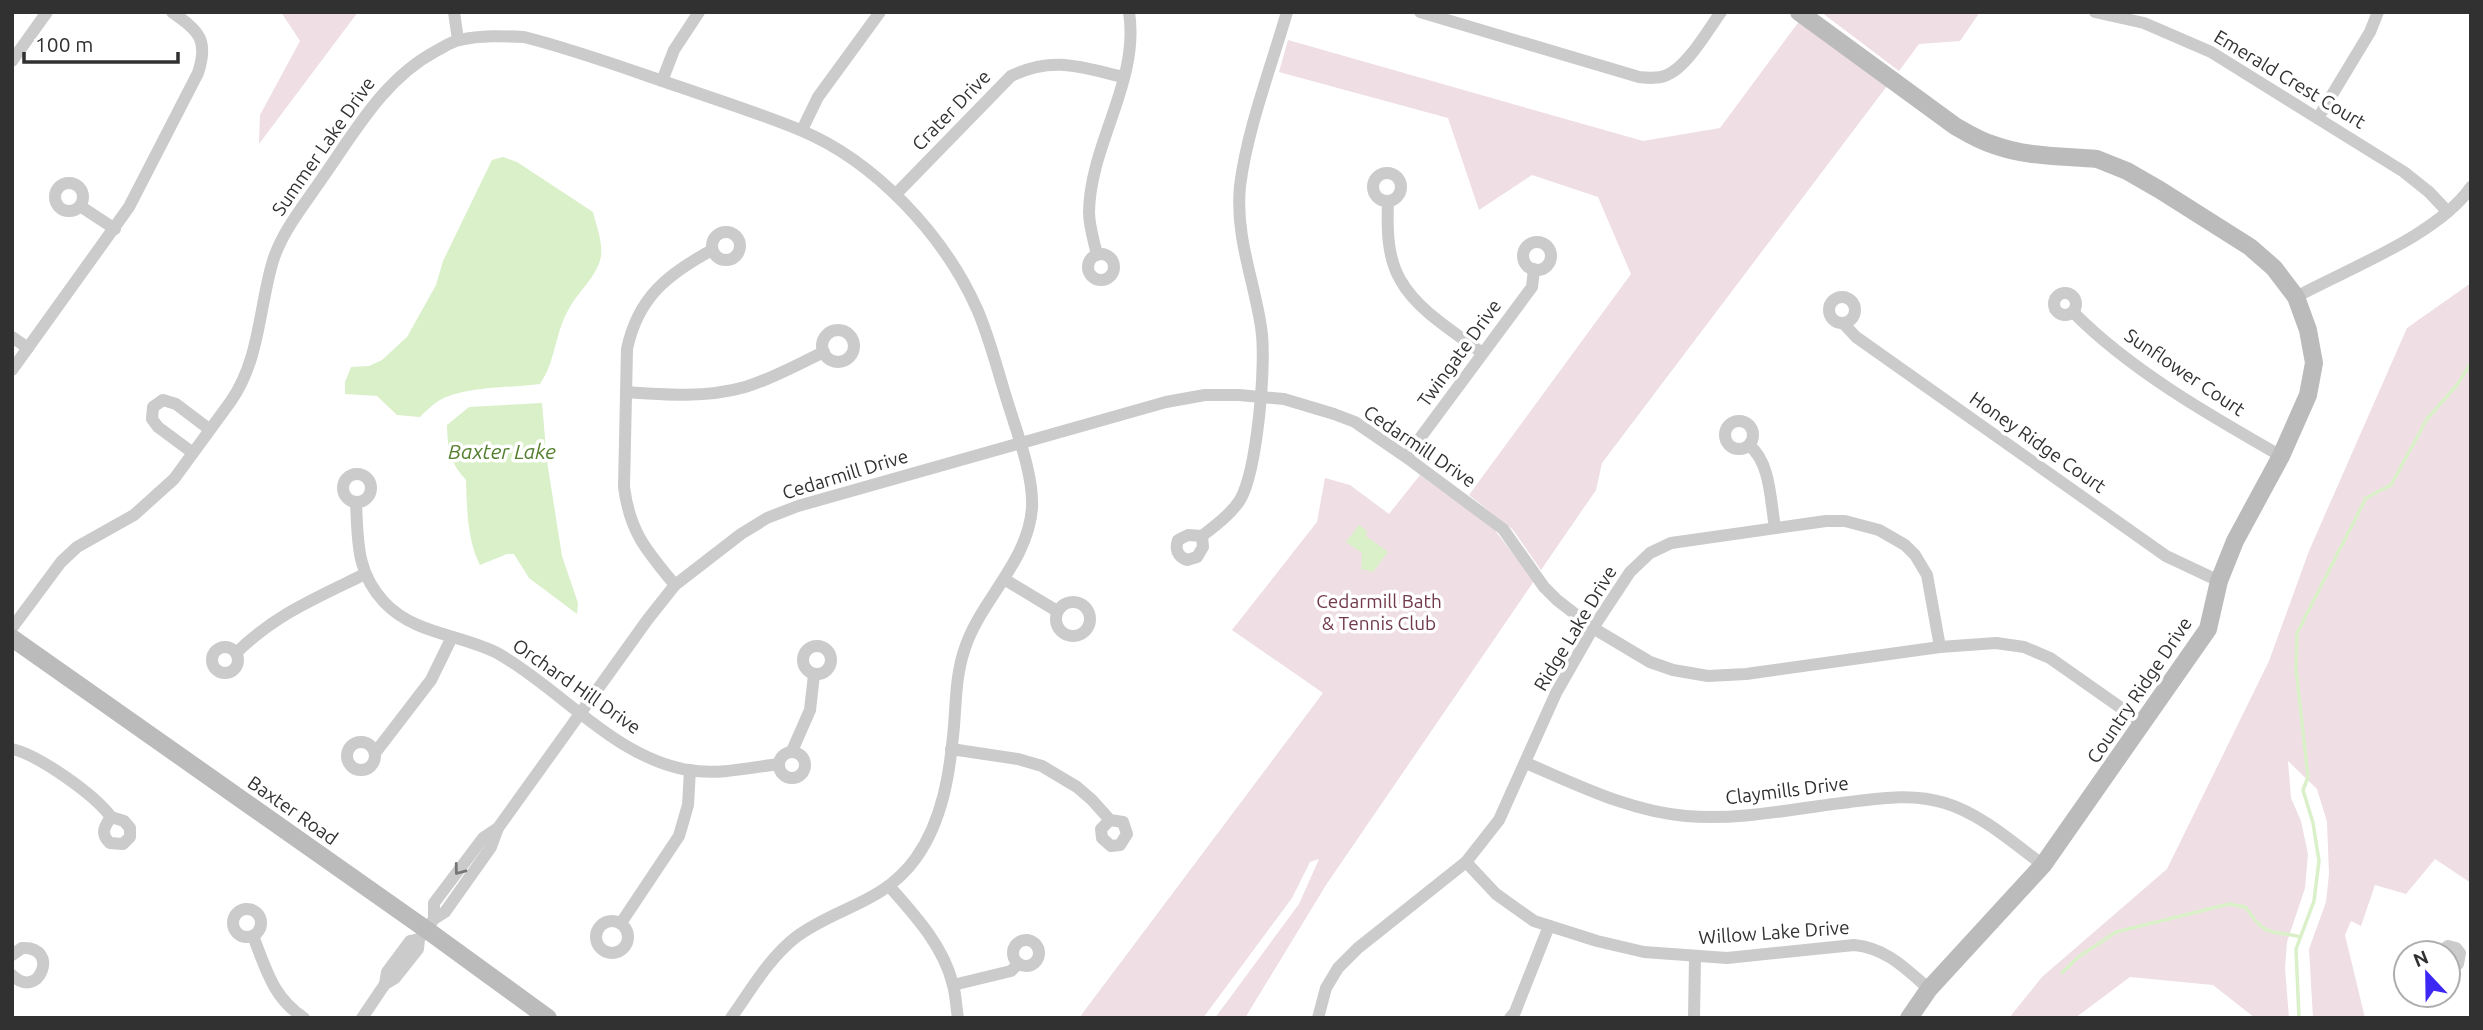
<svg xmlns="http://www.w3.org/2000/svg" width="2483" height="1030" font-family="Ubuntu,sans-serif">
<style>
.green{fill:#efdee4}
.water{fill:#daf0c9}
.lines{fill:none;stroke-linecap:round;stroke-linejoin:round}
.stream{stroke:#daf0c9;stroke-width:3.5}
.street{stroke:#cbcbcb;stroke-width:12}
.secondary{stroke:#bbb;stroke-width:18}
.oneway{stroke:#767676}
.labels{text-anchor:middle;stroke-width:7;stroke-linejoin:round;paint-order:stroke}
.street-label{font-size:19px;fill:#313131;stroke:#fff}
.park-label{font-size:19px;fill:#713a4a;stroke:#fff}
.water-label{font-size:21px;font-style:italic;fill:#537f2f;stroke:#fff}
</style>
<rect width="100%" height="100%" fill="#fff"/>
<g class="green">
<polygon points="281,12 358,12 259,144 260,115 300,41"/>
<polygon points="1821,12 1980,12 1960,41 1919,44 1899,71"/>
<polygon points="1800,20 1887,86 1602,463 1596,490 1541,570 1513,530 1469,495 1631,274 1598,197 1532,175 1479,210 1448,118 1279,72 1288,40 1643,141 1720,128"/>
<polygon points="2471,283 2471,883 2435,859 2406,894 2375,885 2361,926 2351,921 2345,935 2365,1018 2313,1018 2309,949 2326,902 2329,874 2327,822 2317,789 2288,761 2291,798 2301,821 2308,854 2305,888 2287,942 2285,968 2289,1018 2255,1018 2213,985 2130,977 2075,1018 2009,1018 2042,977 2167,869 2269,661 2309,551 2407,328"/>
<polygon points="1420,475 1494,529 1534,581 1326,885 1245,1018 1215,1018 1299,904 1319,859 1310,862 1292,898 1203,1018 1079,1018 1323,693 1232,630 1317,522 1325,478 1350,485 1389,514"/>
</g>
<g class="water">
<path d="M 503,157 L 517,162 L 593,212 C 596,225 603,242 601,256 C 598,275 579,291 570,307 C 555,331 556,361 540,384 C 511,388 461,386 437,402 C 431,406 425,412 420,417 L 397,415 L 377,396 L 345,394 L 345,382 L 351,367 L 369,366 L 382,360 L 407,337 L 436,285 L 443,261 L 492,160 Z"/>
<path d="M 542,403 L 547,461 L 562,556 L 578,603 L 577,614 L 529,578 L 514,554 L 507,554 L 480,565 C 467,539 467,509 466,480 C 449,461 448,451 447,425 L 469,407 Z"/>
<polygon points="1359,525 1367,531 1366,536 1388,552 1373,572 1361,569 1362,553 1346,542"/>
</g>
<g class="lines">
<g class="stream">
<path d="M 2062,973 L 2077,958 L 2116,932 L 2229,904 L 2245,907 C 2252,915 2256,924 2265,929 C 2273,934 2289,933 2300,937"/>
<polyline points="2299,1018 2296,949 2314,901 2319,861 2313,823 2303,790 2308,777 2296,669 2297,633 2366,498 2391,485 2427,419 2457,385 2471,363"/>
</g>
<g class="street">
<polyline points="454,12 458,40"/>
<path d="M 1420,12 L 1639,77 C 1648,78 1658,79 1667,75 C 1687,67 1708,30 1721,12"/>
<polyline points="2095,12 2144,23 2211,52 2404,172 2429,192 2447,211"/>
<polyline points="12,61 47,12"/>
<polyline points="662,81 674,50 699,12"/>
<polyline points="2318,118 2370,32 2378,12"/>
<polyline points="802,130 818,97 880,12"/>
<circle cx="1387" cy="187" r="14"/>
<circle cx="69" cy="197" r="14"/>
<path d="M 896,194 L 1011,76 C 1054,56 1080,67 1123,77"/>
<path d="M 1388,202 C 1387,228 1387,258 1401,281 C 1418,311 1455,332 1482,353"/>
<polyline points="80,206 115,229"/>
<circle cx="726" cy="246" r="14"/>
<circle cx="1537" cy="256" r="14"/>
<circle cx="1101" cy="267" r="13"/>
<path d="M 1097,255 C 1094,241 1089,226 1089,212 C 1090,144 1140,81 1129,12"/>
<circle cx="2065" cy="304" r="11"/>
<circle cx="1842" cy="310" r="13"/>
<path d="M 2296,297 C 2347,269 2438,235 2471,187"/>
<path d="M 2073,312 C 2130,370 2211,416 2281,456"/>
<polyline points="1843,323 1856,337 2166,556 2219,581"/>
<circle cx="838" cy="346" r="16"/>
<polyline points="12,337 28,348"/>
<path d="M 12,370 L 129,207 L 198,73 C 209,40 199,31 172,12"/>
<path d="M 627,392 C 666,395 707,398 745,387 C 772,379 798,364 824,352"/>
<circle cx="1739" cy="435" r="14"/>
<path d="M 1749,445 C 1771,463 1770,500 1775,527"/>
<polyline points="193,453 158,427 152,419 153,407 163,400 176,404 209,429"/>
<polyline points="1406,457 1532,287 1534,269"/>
<circle cx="357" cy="488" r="14"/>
<path d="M 356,503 C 358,541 356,572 384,602 C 415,635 461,634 499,654 C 562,690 614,757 688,770 C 718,775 749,768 778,764"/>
<path d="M 1202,536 L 1203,547 L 1197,557 L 1187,560 C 1177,556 1175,549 1178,540 L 1188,535 L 1202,536 C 1215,526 1231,514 1240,500 C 1257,471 1267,362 1261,327 C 1254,280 1235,236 1240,186 C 1247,130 1271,67 1287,12"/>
<polyline points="1004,579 1057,611"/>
<path d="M 675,585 C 647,551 630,533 624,487 L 627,349 C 638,297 668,274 712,250"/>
<circle cx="1073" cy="619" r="17"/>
<path d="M 12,628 L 61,562 L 77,547 L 134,515 L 174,479 L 231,401 C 259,361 259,310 272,264 C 281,232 305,204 323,177 C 356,130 384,79 436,51 C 444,47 452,41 460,40 C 481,35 503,36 524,37 C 580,51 635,72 689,90 C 726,103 764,115 800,130 C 875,161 944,235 977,309 C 988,334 995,361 1003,387 C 1013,423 1034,472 1032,508 C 1028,563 979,601 964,651 C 956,675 956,701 954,726 C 950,772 943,820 916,858 C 883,904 838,906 796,937 C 769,958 751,990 731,1018"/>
<circle cx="817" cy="660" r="14"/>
<circle cx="225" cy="660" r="13"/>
<path d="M 236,653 C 276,614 316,598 365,574"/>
<circle cx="361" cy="756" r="14"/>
<path d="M 12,749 C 39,755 95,795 111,817"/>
<polyline points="951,749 1018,759 1042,766 1077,787 1092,800 1110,820 1123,822 1127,834 1120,845 1111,846 1102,838 1101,829 1110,820"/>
<polyline points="792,751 810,710 814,675"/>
<circle cx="792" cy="765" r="13"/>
<polyline points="375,753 431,680 452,637"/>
<path d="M 1526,763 C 1578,785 1629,811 1686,816 C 1741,821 1796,808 1850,802 C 1881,798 1914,793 1945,803 C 1981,814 2012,842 2043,865"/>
<path d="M 111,817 L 124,821 L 130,828 L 130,837 L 123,844 L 110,843 C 100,834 104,827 111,817 Z"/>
<path d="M 1466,862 L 1496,894 L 1534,921 L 1597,941 L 1644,952 L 1727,958 L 1854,945 C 1886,948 1905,968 1929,989"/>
<path d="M 890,887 C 915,915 944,947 953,985 C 956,995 956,1007 958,1018"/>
<circle cx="247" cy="923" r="14"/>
<polyline points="434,919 434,903 483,838 498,828"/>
<circle cx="612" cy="937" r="16"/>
<polyline points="621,923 679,836 688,805 690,770"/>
<path d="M 253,936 C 266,969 273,998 304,1018"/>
<circle cx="1026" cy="953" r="13"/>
<polyline points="2439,953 2448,946 2456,948 2460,953 2458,964 2448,968"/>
<path d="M 12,955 L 22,948 C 61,946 39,1002 12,975"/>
<polyline points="385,984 387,972 410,941 419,939"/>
<polyline points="953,985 1011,971 1018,964"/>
<polyline points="362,1018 385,984 395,978 418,949 419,939 434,919 445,912 491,847 498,828 648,619 675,585 741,534 767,518 798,506 1166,402 1205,395 1239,395 1284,399 1334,414 1355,422 1406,457 1503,529 1544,587 1557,600 1593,628 1650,662 1673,670 1708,676 1746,674 1940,647 1996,643 2024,647 2050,658 2144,724"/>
<polyline points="1318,1018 1326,988 1338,968 1358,948 1466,862 1499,820 1556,693 1593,628 1630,572 1650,553 1671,543 1826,521 1845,521 1879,530 1905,545 1915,555 1927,575 1940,647"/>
<polyline points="1510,1018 1515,1012 1549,926"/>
<polyline points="1694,1018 1695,957"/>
</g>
<g class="secondary">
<path d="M 1799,12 L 1955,126 C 1967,133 1980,141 1994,145 C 2026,157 2064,156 2097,159 L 2127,171 L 2160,190 L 2250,247 L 2274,268 L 2296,297 L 2308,330 L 2314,363 L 2308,395 L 2281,456 L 2235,541 L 2219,581 L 2208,629 L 2043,865 L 1929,989 L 1909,1018"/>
<polyline points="12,638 427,930 548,1018"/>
</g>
</g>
<defs><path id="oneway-chevron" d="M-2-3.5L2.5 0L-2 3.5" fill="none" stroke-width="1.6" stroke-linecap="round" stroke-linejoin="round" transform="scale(1.75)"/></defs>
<use class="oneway" href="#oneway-chevron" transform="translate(459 870) rotate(127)"/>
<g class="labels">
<g class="street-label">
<text transform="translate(2290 79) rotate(31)" y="7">Emerald Crest Court</text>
<text transform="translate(951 110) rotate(-46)" y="7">Crater Drive</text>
<text transform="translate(323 146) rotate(-55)" y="7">Summer Lake Drive</text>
<text transform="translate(1459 353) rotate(-54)" y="7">Twingate Drive</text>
<text transform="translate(2185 372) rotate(34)" y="7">Sunflower Court</text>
<text transform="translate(2038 442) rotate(35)" y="7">Honey Ridge Court</text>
<text transform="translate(1420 446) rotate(34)" y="7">Cedarmill Drive</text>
<text transform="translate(845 474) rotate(-17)" y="7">Cedarmill Drive</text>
<text transform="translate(1575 628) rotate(-59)" y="7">Ridge Lake Drive</text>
<text transform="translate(577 686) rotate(35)" y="7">Orchard Hill Drive</text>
<text transform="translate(2139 690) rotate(-56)" y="7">Country Ridge Drive</text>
<text transform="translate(1787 790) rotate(-7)" y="7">Claymills Drive</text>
<text transform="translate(293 810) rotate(35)" y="7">Baxter Road</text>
<text transform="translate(1774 932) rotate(-4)" y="7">Willow Lake Drive</text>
</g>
<g class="park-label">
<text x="1379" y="608">Cedarmill Bath<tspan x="1379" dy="22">&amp; Tennis Club</tspan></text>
</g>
<g class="water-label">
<text x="502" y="459">Baxter Lake</text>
</g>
</g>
<rect width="2483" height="1030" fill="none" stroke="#313131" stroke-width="28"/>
<g transform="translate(2427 974) rotate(338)"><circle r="33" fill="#ffffff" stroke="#adadad" stroke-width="2"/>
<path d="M0-5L12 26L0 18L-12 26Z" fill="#3c27f4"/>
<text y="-10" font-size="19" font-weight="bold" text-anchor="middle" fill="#313131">N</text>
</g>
<path d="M24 52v10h154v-10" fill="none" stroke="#313131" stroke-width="3.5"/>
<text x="35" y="52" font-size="21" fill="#313131" stroke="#ffffff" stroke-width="5" paint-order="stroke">100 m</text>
</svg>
